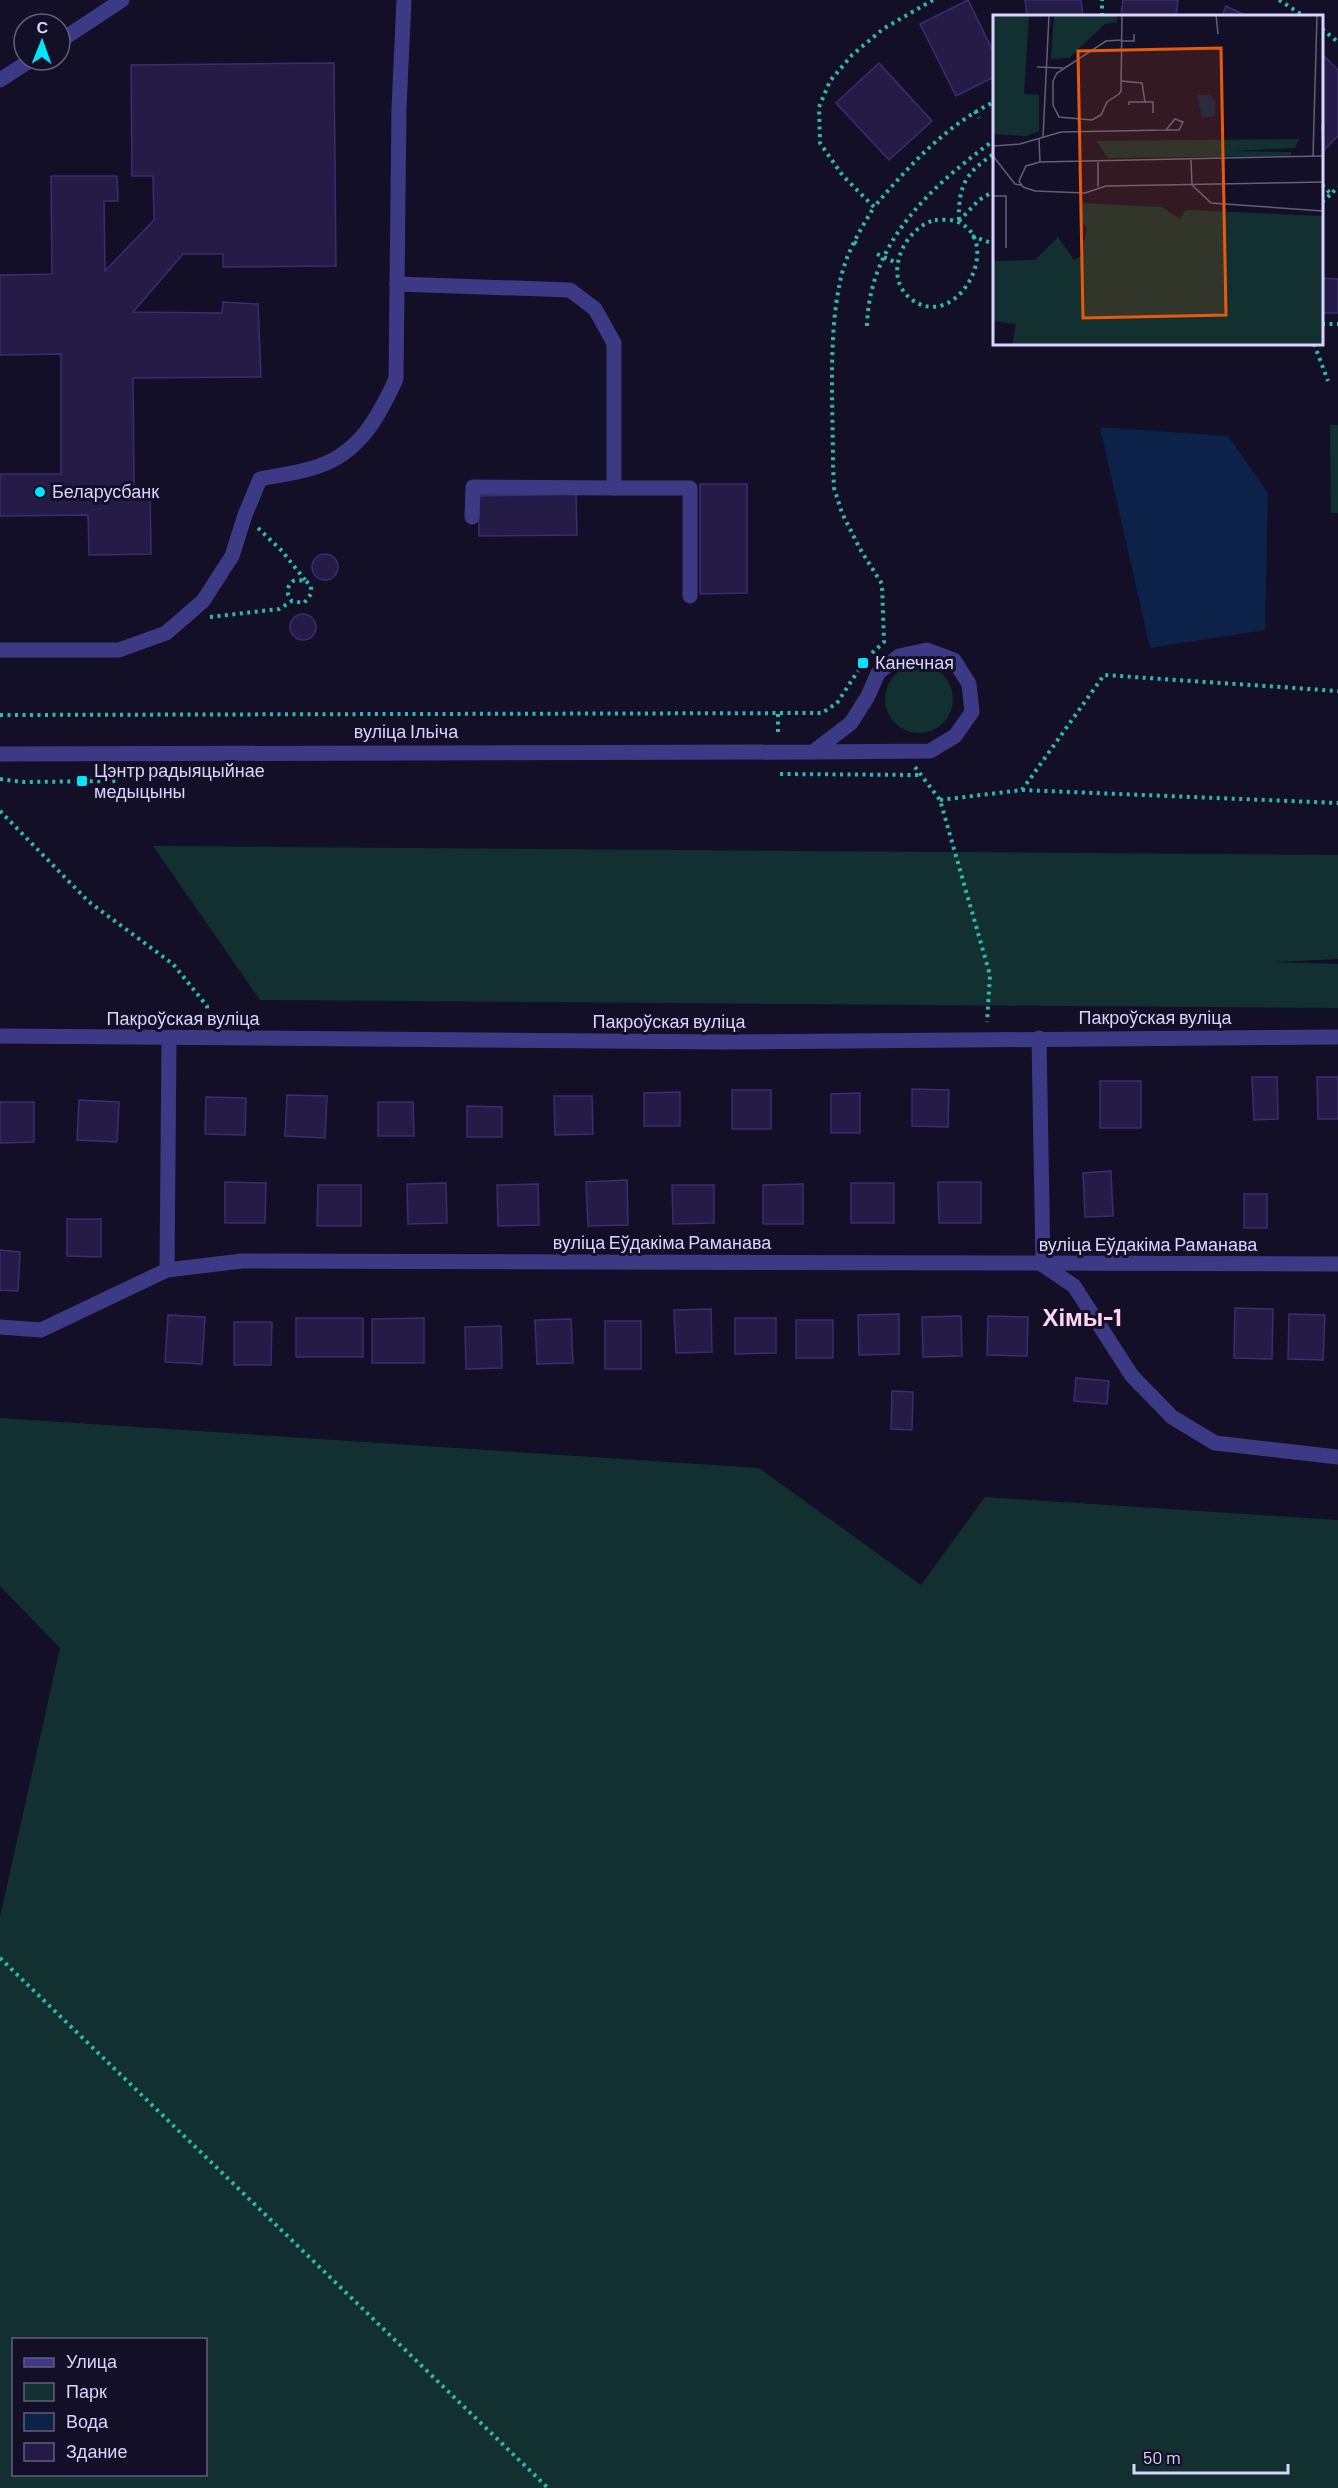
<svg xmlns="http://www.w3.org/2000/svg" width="1338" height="2488" font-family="Barlow,sans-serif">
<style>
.green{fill:#12302f;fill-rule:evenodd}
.water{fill:#0c2248}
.building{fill:#241b47;stroke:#3b2d73;stroke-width:1.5}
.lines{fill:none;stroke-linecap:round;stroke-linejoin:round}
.path{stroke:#2fb8b0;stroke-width:4;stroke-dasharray:3 4.5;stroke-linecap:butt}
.minor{stroke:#3d3a85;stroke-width:15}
.poi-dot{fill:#00e5ff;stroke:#130f26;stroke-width:2}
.labels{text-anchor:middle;stroke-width:6;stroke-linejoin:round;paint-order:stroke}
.poi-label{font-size:18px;fill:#d9d4ff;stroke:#130f26;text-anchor:start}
.street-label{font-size:18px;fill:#d9d4ff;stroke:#130f26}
.district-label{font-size:24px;font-weight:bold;fill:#ffd6f0;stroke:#130f26}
.inset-road{fill:none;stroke:#625e7d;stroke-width:1.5}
.view{fill:#e8590c;fill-opacity:0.15;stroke:#e8590c;stroke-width:3}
.inset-edge{fill:none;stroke:#d9d4ff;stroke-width:3}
</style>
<rect width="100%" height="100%" fill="#130f26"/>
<g class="green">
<polygon points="1330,425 1338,425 1338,513 1331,513"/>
<circle cx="919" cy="699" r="34"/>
<polygon points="153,846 1338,855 1338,959 1275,962 1338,964 1338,1008 260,1000"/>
<path d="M 0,1418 L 759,1468 L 921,1585 L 985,1497 L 1338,1520 L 1338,2488 L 0,2488 L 0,1917 L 60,1648 L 0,1586 ZM 14,2340 L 206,2340 L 206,2474 L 14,2474 Z"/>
</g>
<polygon class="water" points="1100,427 1228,436 1268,493 1265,630 1150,648"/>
<g class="building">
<polygon points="968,0 994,53 994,77 956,96 920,24"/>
<polygon points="1025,0 1081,0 1083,16 1027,16"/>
<polygon points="1123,0 1178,0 1176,16 1121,16"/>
<polygon points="1226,6 1247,16 1222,16"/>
<polygon points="1323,55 1338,70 1338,136 1322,152"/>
<polygon points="334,63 336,266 223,267 223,254 183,254 133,312 222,313 223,302 258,304 261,377 133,378 134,490 150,490 151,554 89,555 88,515 0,516 0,474 61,474 61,354 0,355 0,275 52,274 51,176 117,176 118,201 104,201 105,271 154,220 153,176 132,176 131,65"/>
<polygon points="879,63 932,121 889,160 836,103"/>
<polygon points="1322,278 1338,279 1338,313 1322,313"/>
<polygon points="700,484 747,484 747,593 700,594"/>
<polygon points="576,494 577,535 479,536 478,496"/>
<circle cx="325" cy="567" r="13"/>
<circle cx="303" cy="627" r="13"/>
<polygon points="1252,1077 1277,1077 1278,1119 1254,1120"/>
<polygon points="1317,1077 1338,1077 1338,1119 1318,1119"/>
<rect x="1100" y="1081" width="41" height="47"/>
<polygon points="912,1089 949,1090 948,1127 912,1126"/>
<rect x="732" y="1090" width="39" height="39"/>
<polygon points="680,1092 680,1126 644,1126 644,1093"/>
<polygon points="860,1093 860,1133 831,1133 831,1094"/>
<polygon points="287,1095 327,1096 325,1138 285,1136"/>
<polygon points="554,1096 592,1096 593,1134 555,1135"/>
<polygon points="206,1097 246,1098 245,1135 205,1134"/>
<polygon points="79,1100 119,1102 117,1142 77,1140"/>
<polygon points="0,1102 34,1102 34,1142 0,1143"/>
<polygon points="378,1102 413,1102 414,1136 378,1136"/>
<polygon points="467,1106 502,1107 502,1137 467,1137"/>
<polygon points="1111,1171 1113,1216 1085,1217 1083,1173"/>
<polygon points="627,1180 628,1225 588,1226 586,1182"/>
<polygon points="225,1182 266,1183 265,1223 225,1223"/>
<polygon points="938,1182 981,1182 981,1223 939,1223"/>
<polygon points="446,1183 447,1223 408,1224 407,1184"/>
<rect x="851" y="1183" width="43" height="40"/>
<polygon points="538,1184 539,1225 498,1226 497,1185"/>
<polygon points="803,1184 803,1224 763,1224 763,1185"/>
<polygon points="318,1185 361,1185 361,1226 317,1226"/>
<polygon points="672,1185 714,1185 714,1223 673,1224"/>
<rect x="1244" y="1194" width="23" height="34"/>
<polygon points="67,1219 101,1219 101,1257 67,1256"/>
<polygon points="0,1250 20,1252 18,1291 0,1290"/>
<polygon points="1235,1308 1273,1309 1272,1359 1234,1358"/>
<polygon points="711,1309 712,1352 676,1353 674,1310"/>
<polygon points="899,1314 899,1354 859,1355 858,1315"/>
<polygon points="1289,1314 1325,1315 1323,1360 1288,1359"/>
<polygon points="168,1315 205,1317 202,1364 165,1362"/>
<polygon points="961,1316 962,1356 923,1357 922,1317"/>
<polygon points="988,1316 1028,1317 1027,1356 987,1355"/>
<rect x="296" y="1318" width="67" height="39"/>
<polygon points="424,1318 424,1363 372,1363 372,1319"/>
<polygon points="735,1318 776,1318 776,1353 735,1354"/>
<polygon points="571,1319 573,1363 537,1364 535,1320"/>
<rect x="796" y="1320" width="37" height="38"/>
<rect x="605" y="1321" width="36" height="48"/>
<polygon points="234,1322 272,1322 271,1365 234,1365"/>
<polygon points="501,1326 502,1368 466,1369 465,1327"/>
<polygon points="1076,1378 1109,1381 1107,1404 1074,1401"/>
<polygon points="892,1391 913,1392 912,1430 891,1429"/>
</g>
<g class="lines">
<g class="path">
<path d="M 933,0 L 883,29 L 852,55 L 830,81 L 819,107 L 820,143 L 843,176 L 874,207 C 908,167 946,125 994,102"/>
<polyline points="1279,0 1304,16"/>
<polyline points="1102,16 1102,0"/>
<polyline points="1322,29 1338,42"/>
<polyline points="975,111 979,118"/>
<polyline points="1322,185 1331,194 1338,187"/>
<polyline points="1322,202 1331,194"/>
<path d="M 935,220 C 942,220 952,219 958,222 C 1005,242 957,334 911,299 C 881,276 905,227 935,220 Z"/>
<path d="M 959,220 C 958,186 966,172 994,154"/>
<polyline points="959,221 979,200 994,191"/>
<polyline points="972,236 994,244"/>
<polyline points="854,242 860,245"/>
<polyline points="877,254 897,263"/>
<polyline points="1322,324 1338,324"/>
<path d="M 867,326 C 869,243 930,187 993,141"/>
<polyline points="1314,344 1328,381"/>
<polyline points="258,528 282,551 305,580"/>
<path d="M 210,617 L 279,609 L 292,601 L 304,603 L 311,594 L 311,586 L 305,580 L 293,581 C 286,587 286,595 292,601"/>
<path d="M 872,653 L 884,642 L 882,584 L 860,549 L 842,513 L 834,488 L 833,465 C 833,408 828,337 840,282 C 845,255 860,230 874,207"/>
<polyline points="778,714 778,735"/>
<polyline points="0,715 822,713 837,703 858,671"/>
<polyline points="915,767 940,800 990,975 987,1022"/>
<polyline points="780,774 920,775"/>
<polyline points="0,779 22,782 117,781"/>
<polyline points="1022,790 1104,675 1338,691"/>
<polyline points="940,800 1022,790 1338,803"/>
<polyline points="0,811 89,902 173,964 207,1006 208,1022"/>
<polyline points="0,1958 548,2488"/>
</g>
<g class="minor">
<polyline points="60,41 122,0"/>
<polyline points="0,80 31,60"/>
<polyline points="397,284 570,290 595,309 614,343 614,488 690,488 690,596"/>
<polyline points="472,517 473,487 614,488"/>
<path d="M 0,650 L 119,650 L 166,633 L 203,601 L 232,556 L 245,515 L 260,479 C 279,475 300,473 319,466 C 360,452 379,416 396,379 L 399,108 L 404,0"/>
<polyline points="0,754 813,752 930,751 955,736 972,712 969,684 954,660 927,650 899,656 878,673 868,696 851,723 813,752"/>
<polyline points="0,1036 727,1042 1338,1037"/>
<polyline points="1039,1038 1043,1265 1074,1286 1132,1376 1172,1417 1215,1443 1338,1457"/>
<polyline points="167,1270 169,1039"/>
<polyline points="0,1327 41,1330 167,1270 242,1261 1338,1264"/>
</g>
</g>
<g class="poi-dot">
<circle cx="40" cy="492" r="6"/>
<rect x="857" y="657" width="12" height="12" rx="3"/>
<rect x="76" y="775" width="12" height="12" rx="3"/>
</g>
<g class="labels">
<g class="poi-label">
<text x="52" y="498">Беларусбанк</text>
<text x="875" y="669">Канечная</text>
<text x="94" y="777">Цэнтр радыяцыйнае<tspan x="94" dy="21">медыцыны</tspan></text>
</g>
<g class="street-label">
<text x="406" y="738">вуліца Ільіча</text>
<text x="1155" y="1024">Пакроўская вуліца</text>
<text x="183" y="1025">Пакроўская вуліца</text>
<text x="669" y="1028">Пакроўская вуліца</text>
<text x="662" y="1249">вуліца Еўдакіма Раманава</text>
<text x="1148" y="1251">вуліца Еўдакіма Раманава</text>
</g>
<g class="district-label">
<text x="1082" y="1326">Хімы-1</text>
</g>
</g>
<g transform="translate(993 15)">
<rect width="330" height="330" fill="#130f26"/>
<path d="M 0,0 L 51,0 L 36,1 L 31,79 L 46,80 L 46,116 L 33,121 L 0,119 ZM 61,0 L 124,0 L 124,7 L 112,9 L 76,43 L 58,44 ZM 306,124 L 302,133 L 237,136 L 298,137 L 298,141 L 115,143 L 103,126 ZM 87,188 L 169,192 L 187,204 L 193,195 L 330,201 L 330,330 L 19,330 L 23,309 L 0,306 L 0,246 L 42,245 L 65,222 L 81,245 L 88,241 L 94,213 L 87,205 Z" fill="#12302f"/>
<path d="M 204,80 L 217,80 L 222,86 L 222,101 L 209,103 Z" fill="#0c2248"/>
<path class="inset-road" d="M 223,0 L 225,19M 128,25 L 113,26 L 64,58 L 60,66 L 60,90 L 66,102 L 99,105 L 108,100 L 114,87 L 126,79 L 128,76 L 129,0M 128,26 L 141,26 L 141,19M 44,52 L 70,53M 128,66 L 149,68 L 152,87 L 160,87 L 160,98M 136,90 L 136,87 L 152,87M 329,110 L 330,132M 50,122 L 56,0M 46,124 L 47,147M 0,131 L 27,129 L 68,117 L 173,115 L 186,115 L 190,107 L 182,104 L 173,115M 0,141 L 22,169 L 28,170M 330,141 L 47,147 L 33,151 L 26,166 L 30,172 L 42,176 L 92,178 L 113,171 L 330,167M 320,142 L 324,0M 198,145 L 199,170 L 218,188 L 330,196M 105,147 L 105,172M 0,181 L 13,181 L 13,233"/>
<path class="view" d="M 228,33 L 233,300 L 90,303 L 85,36 Z"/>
<rect width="330" height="330" class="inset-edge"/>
</g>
<rect x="12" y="2338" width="195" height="138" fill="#130f26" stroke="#625e7d" stroke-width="1.5"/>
<rect x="24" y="2358" width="30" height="9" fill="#3d3a85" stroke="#625e7d" stroke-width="1.5"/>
<text x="66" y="2368" font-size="18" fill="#d9d4ff">Улица</text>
<rect x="24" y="2383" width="30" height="18" fill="#12302f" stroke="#625e7d" stroke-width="1.5"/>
<text x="66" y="2398" font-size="18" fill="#d9d4ff">Парк</text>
<rect x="24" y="2413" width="30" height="18" fill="#0c2248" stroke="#625e7d" stroke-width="1.5"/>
<text x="66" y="2428" font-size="18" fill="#d9d4ff">Вода</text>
<rect x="24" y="2443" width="30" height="18" fill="#241b47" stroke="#625e7d" stroke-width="1.5"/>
<text x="66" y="2458" font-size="18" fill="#d9d4ff">Здание</text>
<g transform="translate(42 42) rotate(1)"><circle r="28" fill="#130f26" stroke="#625e7d" stroke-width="1.5"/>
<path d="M0-4.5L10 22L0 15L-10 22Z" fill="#00e5ff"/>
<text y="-9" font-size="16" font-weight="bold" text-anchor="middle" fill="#d9d4ff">С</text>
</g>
<path d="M1134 2464v9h154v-9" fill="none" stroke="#d9d4ff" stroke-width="3"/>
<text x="1143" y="2464" font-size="18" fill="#d9d4ff" stroke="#130f26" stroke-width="4.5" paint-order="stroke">50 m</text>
</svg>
